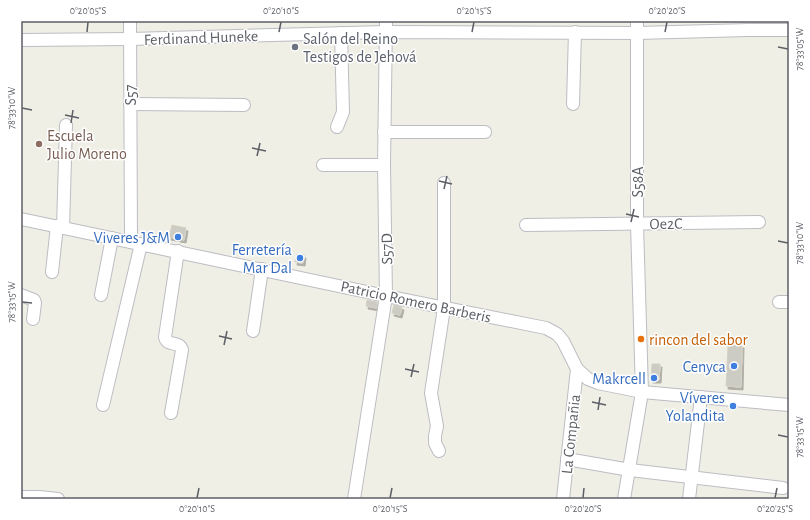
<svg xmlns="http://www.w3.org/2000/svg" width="810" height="520" font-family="'Alegreya Sans',sans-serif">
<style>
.building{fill:#cdccc4;stroke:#d5d1c3;filter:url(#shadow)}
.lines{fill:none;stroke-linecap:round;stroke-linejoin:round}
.minor-casing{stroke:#bcbdc4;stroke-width:14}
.minor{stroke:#fff;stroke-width:12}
.ticks{fill:none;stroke:#5c5f66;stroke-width:1.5}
.worship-dot{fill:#6b7280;stroke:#fff;stroke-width:1.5}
.education-dot{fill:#8d6e63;stroke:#fff;stroke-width:1.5}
.shop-dot{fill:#3f7fe0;stroke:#fff;stroke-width:1.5}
.food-dot{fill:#e8710a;stroke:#fff;stroke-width:1.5}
.labels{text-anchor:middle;stroke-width:3;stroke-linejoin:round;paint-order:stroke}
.street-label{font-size:16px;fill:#5c5f66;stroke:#fff}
.worship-label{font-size:16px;fill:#5b616d;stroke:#fff;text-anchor:start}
.education-label{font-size:16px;fill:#785e54;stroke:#fff;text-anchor:start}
.shop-label{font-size:16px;fill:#366cbe;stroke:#fff;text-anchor:end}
.food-label{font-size:16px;fill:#c56008;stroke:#fff;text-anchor:start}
.neatline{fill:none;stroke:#5c5f66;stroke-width:1.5}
.ticks-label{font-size:10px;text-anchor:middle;fill:#5c5f66}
</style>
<defs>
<filter id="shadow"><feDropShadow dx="2" dy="3" stdDeviation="0" flood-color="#0004"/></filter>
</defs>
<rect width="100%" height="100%" fill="#f0efe5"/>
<g class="building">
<polygon points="172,225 186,228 184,240 169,237"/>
<polygon points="297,254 304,255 303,263 295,262"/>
<polygon points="367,300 377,302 377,308 366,306"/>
<polygon points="394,305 402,307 400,315 392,313"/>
<polygon points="728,345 742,345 741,387 726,386"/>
<polygon points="652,364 660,364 659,380 651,380"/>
</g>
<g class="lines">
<defs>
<g id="minor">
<polyline points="130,21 131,242"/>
<polyline points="21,40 130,39 386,32 637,33 748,30 789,30"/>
<polyline points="130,104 244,105"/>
<polyline points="573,104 575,32"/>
<polyline points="337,127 343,112 341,33"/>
<polyline points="384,132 485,132"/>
<polyline points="323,165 384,165"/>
<polyline points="21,219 386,296 546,328 557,334 563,341 577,369 588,379 598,383 642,392 789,405"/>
<polyline points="526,225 759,222"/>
<polyline points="63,228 66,125"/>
<polyline points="52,272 57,226"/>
<polyline points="21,295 34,300 35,303 33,319"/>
<polyline points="101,295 112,238"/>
<polyline points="779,302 789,302"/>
<polyline points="253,331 262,269"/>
<polyline points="103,405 141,244"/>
<path d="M 171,413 L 182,350 C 179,340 167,347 165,337 L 178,251"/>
<polyline points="439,451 435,443 435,436 437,426 431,393 444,308 444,183"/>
<polyline points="567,459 630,470 783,488"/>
<polyline points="21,497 39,497 58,499"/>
<polyline points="354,499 386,296 384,165 386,21"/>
<polyline points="563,499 577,369"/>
<polyline points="624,499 642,392 637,224 637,21"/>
<polyline points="689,499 701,397"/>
</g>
</defs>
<use href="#minor" class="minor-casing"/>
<use href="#minor" class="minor"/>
</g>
<path class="ticks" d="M 87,32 L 88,22M 279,32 L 281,22M 472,32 L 474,22M 665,32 L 667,22M 778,47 L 788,49M 22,108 L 32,110M 65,115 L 79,118M 71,123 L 73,110M 252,148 L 266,151M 257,156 L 260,143M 439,181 L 452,184M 444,189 L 447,176M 626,214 L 639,217M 631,222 L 634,209M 778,241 L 788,243M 22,302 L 32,303M 219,336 L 232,339M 224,345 L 227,331M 405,369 L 419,372M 411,377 L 414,364M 592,402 L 606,405M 598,410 L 600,397M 778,435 L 788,437M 197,498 L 199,488M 390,498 L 392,488M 583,498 L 584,488M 775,498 L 777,488"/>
<circle class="worship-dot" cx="295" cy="47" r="4"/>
<circle class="education-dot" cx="39" cy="144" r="4"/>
<g class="shop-dot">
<circle cx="178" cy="237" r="4"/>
<circle cx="300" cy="258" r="4"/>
<circle cx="734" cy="366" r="4"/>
<circle cx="654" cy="378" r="4"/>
<circle cx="733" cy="406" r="4"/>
</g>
<circle class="food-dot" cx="641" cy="339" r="4"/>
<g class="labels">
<g class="street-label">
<text transform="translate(201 37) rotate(-2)" y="6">Ferdinand Huneke</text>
<text transform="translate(130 95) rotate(-90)" y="6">S57</text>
<text transform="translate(637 182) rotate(-90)" y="6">S58A</text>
<text transform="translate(666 223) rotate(-1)" y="6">Oe2C</text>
<text transform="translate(386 249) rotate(-91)" y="6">S57D</text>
<text transform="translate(416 301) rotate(12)" y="6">Patricio Romero Barberis</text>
<text transform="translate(570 434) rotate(-84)" y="6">La Compañia</text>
</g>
<g class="worship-label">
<text x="303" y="44">Salón del Reino<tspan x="303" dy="18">Testigos de Jehová</tspan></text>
</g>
<g class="education-label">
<text x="47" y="141">Escuela<tspan x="47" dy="18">Julio Moreno</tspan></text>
</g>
<g class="shop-label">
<text x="170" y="243">Viveres J&amp;M</text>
<text x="292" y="255">Ferretería<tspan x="292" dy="18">Mar Dal</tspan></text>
<text x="726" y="372">Cenyca</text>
<text x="646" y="384">Makrcell</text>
<text x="725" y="403">Víveres<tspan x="725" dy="18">Yolandita</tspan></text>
</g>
<g class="food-label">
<text x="649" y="345">rincon del sabor</text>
</g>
</g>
<rect width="810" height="520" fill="none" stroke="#ffffff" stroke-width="44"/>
<rect x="22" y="22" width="766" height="476" class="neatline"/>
<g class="ticks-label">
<text x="88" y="14">0°20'05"S</text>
<text x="281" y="14">0°20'10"S</text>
<text x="474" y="14">0°20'15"S</text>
<text x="667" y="14">0°20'20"S</text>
<text transform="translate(799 49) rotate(-90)" y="4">78°33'05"W</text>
<text transform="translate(11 108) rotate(-90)" y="4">78°33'10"W</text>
<text transform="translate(799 243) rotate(-90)" y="4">78°33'10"W</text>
<text transform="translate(11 302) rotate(-90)" y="4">78°33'15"W</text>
<text transform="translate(799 437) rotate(-90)" y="4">78°33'15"W</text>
<text x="197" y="512">0°20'10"S</text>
<text x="390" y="512">0°20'15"S</text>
<text x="583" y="512">0°20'20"S</text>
<text x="775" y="512">0°20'25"S</text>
</g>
</svg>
